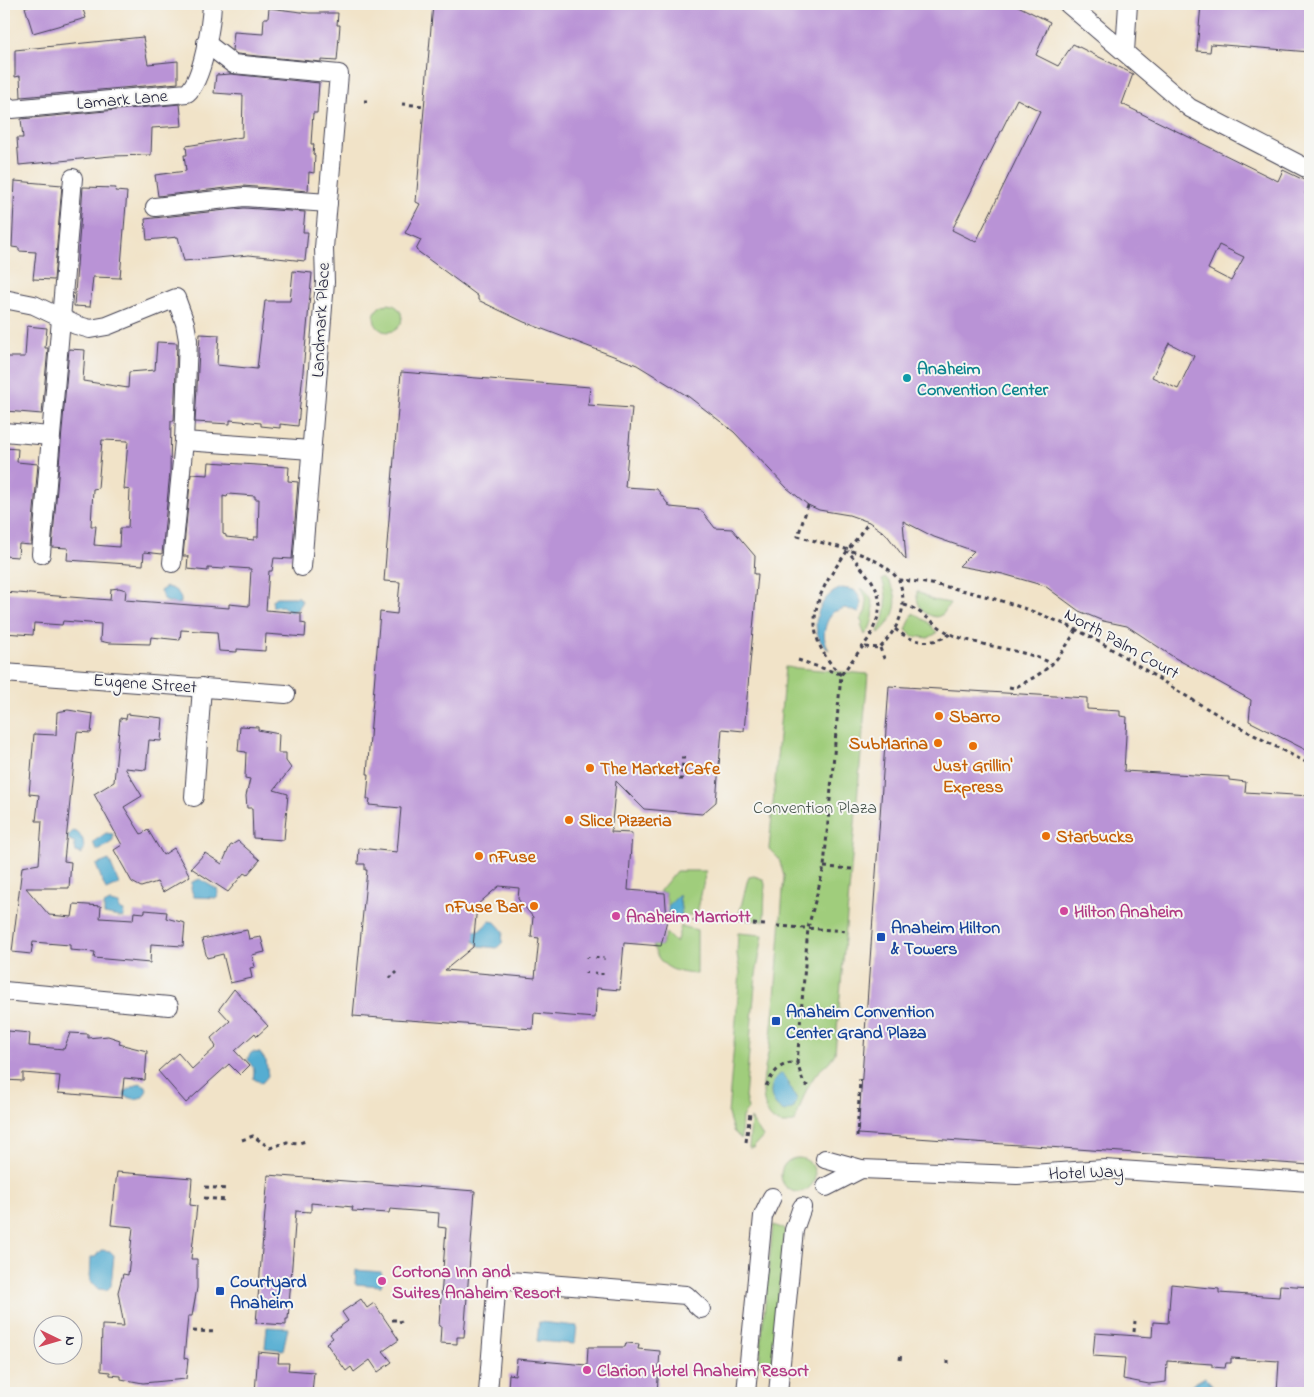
<svg xmlns="http://www.w3.org/2000/svg" width="1314" height="1397" font-family="'Indie Flower',sans-serif">
<style>
.green{fill:#a0cd7b;stroke:#61785b}
.water{fill:#55add2;stroke:#3c6886}
.building{fill:#b993d6;fill-rule:evenodd}
.lines{fill:none;stroke-linecap:round;stroke-linejoin:round}
.minor-casing{stroke:#413f50;stroke-width:20}
.path{stroke:#413f50;stroke-width:3;stroke-dasharray:4 4;stroke-linecap:butt}
.minor{stroke:#fff;stroke-width:18}
.culture-dot{fill:#0f9aa8;stroke:#f6f6f2;stroke-width:2}
.food-dot{fill:#e8710a;stroke:#f6f6f2;stroke-width:2}
.hotel-dot{fill:#d1479c;stroke:#f6f6f2;stroke-width:2}
.transit-dot{fill:#1a4fb4;stroke:#f6f6f2;stroke-width:2}
.labels{text-anchor:middle;stroke-width:4;stroke-linejoin:round;paint-order:stroke}
.street-label{font-size:18px;fill:#22223b;stroke:#f6f6f2}
.culture-label{font-size:18px;font-weight:bold;fill:#0d838f;stroke:#f6f6f2;text-anchor:start}
.food-label{font-size:18px;font-weight:bold;fill:#c56008;stroke:#f6f6f2;text-anchor:start}
.park-label{font-size:18px;fill:#48554e;stroke:#f6f6f2}
.hotel-label{font-size:18px;font-weight:bold;fill:#b23c85;stroke:#f6f6f2;text-anchor:start}
.transit-label{font-size:18px;font-weight:bold;fill:#164399;stroke:#f6f6f2;text-anchor:start}
</style>
<rect width="100%" height="100%" fill="#f6f6f2"/>
<filter id="ink" filterUnits="userSpaceOnUse"><feTurbulence type="fractalNoise" baseFrequency=".02" numOctaves="2"/><feDisplacementMap in="SourceGraphic" scale="10" xChannelSelector="R" yChannelSelector="G"/><feConvolveMatrix kernelMatrix="1 2 1 2 8 2 1 2 1" color-interpolation-filters="sRGB"/></filter>
<filter id="wash" filterUnits="userSpaceOnUse"><feTurbulence type="fractalNoise" baseFrequency=".0096" numOctaves="4" result="noise"/><feDisplacementMap in="SourceGraphic" scale="20" xChannelSelector="R" yChannelSelector="G"/><feGaussianBlur stdDeviation="1.12" result="paint"/><feColorMatrix in="noise" values="0 0 0 0 0 0 0 0 0 0 0 0 0 0 0 0 0 1.4 0 .05"/><feComposite in="paint" operator="in"/></filter>
<g filter="url(#wash)">
<rect width="100%" height="100%" fill="#f1e3c8"/>
<g class="green">
<circle cx="388" cy="318" r="14"/>
<path d="M 886,578 C 903,597 896,618 879,633 L 878,631 C 887,616 889,597 882,580 Z"/>
<path d="M 861,588 C 878,598 876,622 865,635 L 861,625 L 863,623 L 860,620 C 869,610 868,599 861,588 Z"/>
<path d="M 917,591 L 932,600 L 950,603 L 943,614 L 937,617 C 922,615 916,605 917,591 Z"/>
<polygon points="913,613 928,622 937,633 928,638 913,636 906,630"/>
<path d="M 785,667 L 868,674 L 835,1053 C 831,1063 820,1068 814,1077 C 804,1091 801,1106 795,1121 C 783,1128 770,1122 766,1109 C 758,1085 768,1060 771,1036 C 777,983 780,929 784,876 L 779,859 L 769,849 Z"/>
<polygon points="676,871 706,871 697,914 682,916 679,896 668,906 665,893 659,892"/>
<polygon points="754,876 763,879 765,884 764,921 738,919 747,882 749,877"/>
<path d="M 681,926 L 697,930 L 697,974 C 676,973 659,968 653,945 L 661,946 L 666,933 L 676,943 Z"/>
<polygon points="738,933 763,935 756,975 745,1097 748,1109 742,1117 741,1139 733,1131 728,1114 740,973 737,954"/>
<polygon points="751,1119 763,1137 753,1148 749,1148"/>
<circle cx="798" cy="1175" r="17"/>
<polygon points="773,1225 785,1229 772,1362 769,1367 763,1367 759,1363"/>
</g>
<g class="water">
<path d="M 166,587 C 174,588 182,593 181,603 L 175,604 L 165,601 L 160,591 Z"/>
<path d="M 842,588 L 854,590 C 861,597 863,604 859,613 L 845,608 L 833,612 C 824,624 821,638 829,650 C 806,634 816,596 842,588 Z"/>
<polygon points="276,597 299,597 302,601 297,610 290,612 282,606 273,607 272,600"/>
<polygon points="73,831 79,833 83,840 84,850 81,854 76,852 74,842 69,840 68,836"/>
<polygon points="106,833 113,834 113,841 100,850 96,850 93,842"/>
<polygon points="109,860 119,884 106,890 96,865"/>
<polygon points="200,879 218,890 218,898 194,897 191,889 192,882"/>
<polygon points="679,895 682,916 678,917 668,914 668,906"/>
<polygon points="110,902 119,904 119,909 124,911 123,918 104,914 104,905"/>
<polygon points="490,921 495,922 503,931 502,943 497,948 479,946 474,941 449,939 464,930 479,931"/>
<path d="M 252,1052 L 260,1053 L 266,1061 L 268,1076 L 262,1083 L 254,1079 C 253,1076 254,1074 254,1071 C 252,1062 243,1061 252,1052 Z"/>
<path d="M 782,1073 L 797,1099 L 794,1108 L 784,1112 C 768,1103 766,1084 782,1073 Z"/>
<polygon points="140,1083 146,1086 147,1090 143,1097 135,1099 124,1096 125,1091"/>
<polygon points="101,1250 110,1251 114,1255 111,1286 107,1290 98,1289 90,1280 91,1257 95,1257"/>
<polygon points="356,1270 381,1272 383,1279 381,1286 355,1284"/>
<polygon points="539,1322 577,1326 575,1344 537,1341"/>
<polygon points="267,1327 288,1328 283,1350 265,1348"/>
<polygon points="1205,1377 1207,1379 1219,1393 1196,1392 1193,1384"/>
</g>
<g id="blocks">
<g class="building">
<polygon points="36,4 81,4 86,18 33,33 25,7"/>
<path d="M 433,4 L 1014,4 L 1050,22 L 1036,55 L 1058,66 L 1073,44 L 1133,74 L 1122,104 L 1278,181 L 1283,170 L 1308,182 L 1305,194 L 1310,197 L 1310,752 L 1249,721 L 1251,700 L 1175,658 L 1127,626 L 1103,621 L 1079,611 L 1045,586 L 1003,574 L 959,566 L 974,551 L 934,537 L 903,521 L 906,560 L 886,534 L 869,522 L 849,515 L 819,510 L 808,505 L 787,488 L 734,432 L 689,397 L 637,365 L 524,322 L 478,300 L 478,296 L 416,250 L 421,240 L 405,233 L 420,204 L 416,202 ZM 1017,99 L 1040,111 L 976,242 L 952,230 ZM 1219,245 L 1244,257 L 1231,281 L 1208,269 ZM 1169,343 L 1194,356 L 1178,389 L 1152,377 Z"/>
<polygon points="1201,4 1310,4 1310,52 1211,44 1210,52 1197,51"/>
<polygon points="269,8 309,13 338,13 337,25 340,25 337,61 321,60 321,62 237,54 232,50 234,32 263,34 264,18 268,18"/>
<polygon points="143,37 148,64 178,61 178,83 21,97 20,76 15,77 15,50"/>
<polygon points="231,74 319,83 317,113 313,113 311,144 314,144 313,154 315,155 314,173 309,172 308,191 243,186 158,196 155,175 186,171 184,155 187,155 186,146 242,137 243,95 214,93 216,75"/>
<polygon points="180,104 182,126 152,128 151,155 111,156 19,165 17,138 23,138 21,119"/>
<polygon points="15,181 62,185 54,280 33,279 36,252 19,251 19,248 12,247"/>
<polygon points="83,187 116,188 115,191 127,192 120,278 93,277 90,307 74,306"/>
<polygon points="244,208 305,212 303,232 308,232 305,261 249,255 184,261 178,237 147,240 145,219"/>
<polygon points="293,271 312,273 298,426 280,424 280,428 261,426 261,423 230,420 230,424 195,422 200,334 219,335 217,365 257,369 265,301 290,301"/>
<polygon points="27,326 47,328 45,348 48,348 42,414 6,411 7,408 4,408 4,357 25,357"/>
<path d="M 157,342 L 177,343 L 174,421 L 171,421 L 170,472 L 162,554 L 144,552 L 143,565 L 67,560 L 68,548 L 52,547 L 69,349 L 85,350 L 83,381 L 128,388 L 129,372 L 155,370 ZM 102,440 L 128,441 L 124,489 L 130,490 L 128,528 L 120,528 L 119,547 L 94,545 L 96,526 L 91,526 L 93,489 L 98,488 Z"/>
<path d="M 401,372 L 590,387 L 588,405 L 632,408 L 625,487 L 657,489 L 670,507 L 701,510 L 715,528 L 732,529 L 755,556 L 754,574 L 758,574 L 744,731 L 722,729 L 716,802 L 702,814 L 644,809 L 616,781 L 611,832 L 632,833 L 628,890 L 665,893 L 667,920 L 661,946 L 624,943 L 620,990 L 597,988 L 595,1018 L 534,1013 L 533,1029 L 353,1016 L 367,870 L 365,870 L 365,864 L 358,864 L 359,848 L 397,852 L 401,808 L 369,805 L 370,799 L 367,799 L 369,774 L 367,774 L 380,612 L 397,614 L 400,582 L 384,581 ZM 499,886 L 519,888 L 518,899 L 533,917 L 531,937 L 539,938 L 535,978 L 445,970 L 473,947 L 477,905 Z"/>
<polygon points="4,448 18,449 17,462 38,464 31,545 19,544 18,557 4,556"/>
<path d="M 209,462 L 289,467 L 288,481 L 298,482 L 292,559 L 274,558 L 272,571 L 269,571 L 266,610 L 301,613 L 301,623 L 306,624 L 305,637 L 266,634 L 265,651 L 237,649 L 237,652 L 219,651 L 217,632 L 181,630 L 180,640 L 151,637 L 150,644 L 109,643 L 100,641 L 101,624 L 63,621 L 62,625 L 34,623 L 33,635 L 4,633 L 4,592 L 110,600 L 111,589 L 119,588 L 126,590 L 125,600 L 229,608 L 229,604 L 249,606 L 251,569 L 224,567 L 224,569 L 208,568 L 208,571 L 187,569 L 188,556 L 183,556 L 191,474 L 208,475 ZM 228,494 L 255,496 L 255,499 L 259,499 L 258,537 L 254,537 L 254,540 L 226,537 L 226,535 L 223,534 L 223,496 L 227,497 Z"/>
<polygon points="889,686 1087,698 1087,709 1120,711 1120,716 1127,717 1124,771 1229,777 1229,780 1246,782 1245,792 1310,796 1310,1165 858,1134"/>
<polygon points="68,710 93,714 91,733 77,732 64,861 71,862 69,888 26,888 49,915 72,917 74,904 101,906 100,918 133,920 134,912 145,913 145,910 167,912 166,918 185,923 183,946 151,944 150,963 94,958 95,952 70,950 70,945 33,942 31,954 12,952 22,867 39,864 42,821 36,821 39,795 29,794 34,734 56,735 57,712"/>
<polygon points="127,714 163,718 161,741 149,740 146,770 125,768 142,796 124,807 141,834 148,830 163,855 174,848 190,876 163,892 157,882 141,887 132,882 114,850 122,845 94,794 114,782 120,718 126,719"/>
<polygon points="240,726 258,727 258,730 279,734 278,753 286,753 286,761 291,768 274,790 288,794 284,840 253,838 252,808 247,808 246,796 250,779 245,778 246,752 238,751"/>
<polygon points="238,841 260,860 247,875 244,873 228,892 191,868 205,853 222,864 230,846"/>
<polygon points="247,930 249,939 261,937 265,952 252,955 255,967 250,968 252,978 230,983 223,954 207,958 202,939"/>
<polygon points="234,989 268,1026 257,1036 255,1033 235,1051 249,1066 240,1075 229,1064 186,1103 158,1071 178,1053 192,1069 216,1047 211,1038 230,1021 219,1009"/>
<polygon points="8,1031 30,1033 29,1046 64,1049 70,1033 88,1034 88,1038 108,1036 120,1040 119,1044 147,1051 145,1080 124,1078 122,1098 58,1093 60,1076 23,1073 23,1081 4,1080 4,1041 7,1041"/>
<polygon points="117,1172 192,1178 190,1205 197,1206 191,1259 197,1259 197,1288 192,1316 188,1316 184,1358 188,1359 186,1379 143,1383 121,1379 121,1376 110,1375 110,1372 101,1371 102,1325 124,1326 118,1292 123,1274 128,1275 133,1227 111,1225"/>
<polygon points="268,1175 475,1191 464,1337 457,1337 457,1344 440,1343 441,1326 439,1326 446,1228 438,1227 439,1213 390,1209 389,1213 352,1211 353,1207 311,1203 311,1212 296,1211 288,1319 286,1319 286,1325 256,1323"/>
<polygon points="1171,1284 1219,1289 1219,1293 1279,1297 1280,1285 1310,1287 1310,1393 1277,1393 1279,1361 1231,1358 1231,1363 1226,1363 1225,1368 1212,1367 1212,1364 1167,1361 1166,1382 1149,1384 1123,1379 1125,1358 1093,1356 1095,1333 1152,1337 1153,1322 1168,1323"/>
<polygon points="361,1299 367,1308 374,1303 399,1340 383,1351 392,1362 378,1372 370,1360 354,1372 351,1367 346,1371 326,1343 333,1338 330,1334 348,1321 342,1312"/>
<polygon points="626,1343 639,1344 638,1349 660,1351 657,1393 513,1393 514,1389 508,1388 509,1374 515,1375 517,1359 587,1365 588,1347 625,1347"/>
<polygon points="258,1352 279,1354 278,1363 289,1363 288,1370 314,1372 312,1393 255,1393"/>
</g>
</g>
</g>
<g filter="url(#ink)">
<use href="#blocks" fill-opacity="0" stroke="#413f50" stroke-width="1"/>
<g class="lines">
<defs>
<g id="minor">
<polyline points="1068,4 1190,108 1310,170"/>
<polyline points="206,43 233,64 339,74 324,248 325,282 302,567"/>
<polyline points="1125,52 1128,4"/>
<path d="M 4,104 L 12,109 L 187,93 C 203,80 211,25 212,4"/>
<polyline points="155,207 244,197 328,203"/>
<polyline points="4,299 34,305 76,325 90,329 107,326 176,298 185,323 188,340 184,441 172,563"/>
<polyline points="4,432 50,436"/>
<polyline points="184,441 311,450"/>
<polyline points="41,554 73,178"/>
<polyline points="4,673 286,694"/>
<polyline points="194,797 202,687"/>
<polyline points="4,991 169,1006"/>
<polyline points="825,1159 861,1169 1017,1175 1104,1169 1310,1182"/>
<polyline points="826,1187 861,1169"/>
<polyline points="488,1393 497,1280 686,1295 701,1309"/>
<polyline points="746,1393 763,1216 772,1197"/>
<polyline points="778,1393 794,1230 802,1207"/>
</g>
</defs>
<use href="#minor" class="minor-casing"/>
<g class="path">
<polyline points="364,101 367,101"/>
<polyline points="402,104 424,106"/>
<path d="M 808,505 L 798,536 C 832,547 876,551 899,580 C 954,584 1027,606 1077,630 C 1117,650 1153,676 1191,699 C 1230,722 1269,744 1310,764"/>
<path d="M 904,605 C 923,610 936,628 953,635 C 985,648 1021,648 1053,664"/>
<path d="M 895,629 C 912,643 932,646 950,634"/>
<path d="M 865,647 L 880,648 C 899,626 909,609 899,580"/>
<polyline points="880,648 885,661"/>
<polyline points="798,660 840,674"/>
<path d="M 841,675 C 784,619 833,572 869,522"/>
<path d="M 1009,687 L 1014,688 C 1048,671 1057,663 1076,630"/>
<polyline points="681,758 685,758"/>
<polyline points="681,765 685,766"/>
<polyline points="680,772 684,772"/>
<polyline points="679,779 684,779"/>
<polyline points="824,867 853,869"/>
<polyline points="653,917 702,921"/>
<polyline points="737,923 766,925"/>
<polyline points="777,926 847,931"/>
<polyline points="588,958 588,957"/>
<polyline points="597,959 597,957"/>
<polyline points="603,959 604,958"/>
<polyline points="395,972 397,974"/>
<polyline points="586,974 586,972"/>
<polyline points="595,974 596,972"/>
<polyline points="602,975 602,973"/>
<polyline points="390,976 392,978"/>
<polyline points="797,1063 808,928 824,867 841,675 870,637 878,617 880,605 878,593 872,581 848,551"/>
<path d="M 766,1086 C 774,1072 780,1062 797,1063 L 804,1084 L 808,1086"/>
<polyline points="857,1137 860,1079"/>
<polyline points="242,1140 253,1136 270,1148 287,1142 299,1143 306,1141"/>
<polyline points="746,1142 750,1113"/>
<polyline points="205,1187 228,1189"/>
<polyline points="204,1198 227,1200"/>
<polyline points="392,1320 400,1320 401,1323"/>
<polyline points="193,1331 216,1332"/>
<polyline points="1134,1332 1135,1321"/>
<polyline points="900,1360 901,1353"/>
<polyline points="948,1364 948,1357"/>
</g>
<use href="#minor" class="minor"/>
</g>
</g>
<circle class="culture-dot" cx="907" cy="378" r="5"/>
<g class="food-dot">
<circle cx="939" cy="716" r="5"/>
<circle cx="938" cy="743" r="5"/>
<circle cx="973" cy="746" r="5"/>
<circle cx="590" cy="768" r="5"/>
<circle cx="569" cy="820" r="5"/>
<circle cx="1046" cy="836" r="5"/>
<circle cx="479" cy="856" r="5"/>
<circle cx="534" cy="906" r="5"/>
</g>
<g class="hotel-dot">
<circle cx="1064" cy="911" r="5"/>
<circle cx="616" cy="916" r="5"/>
<circle cx="382" cy="1281" r="5"/>
<circle cx="587" cy="1370" r="5"/>
</g>
<g class="transit-dot">
<rect x="876" y="932" width="10" height="10" rx="2.5"/>
<rect x="771" y="1016" width="10" height="10" rx="2.5"/>
<rect x="215" y="1286" width="10" height="10" rx="2.5"/>
</g>
<g class="labels">
<g class="street-label">
<text transform="translate(122 99) rotate(-5)" y="6">Lamark Lane</text>
<text transform="translate(320 320) rotate(-87)" y="6">Landmark Place</text>
<text transform="translate(1122 643) rotate(29)" y="6">North Palm Court</text>
<text transform="translate(145 683) rotate(4)" y="6">Eugene Street</text>
<text transform="translate(1086 1172) rotate(-2)" y="6">Hotel Way</text>
</g>
<g class="culture-label">
<text x="917" y="374">Anaheim<tspan x="917" dy="21">Convention Center</tspan></text>
</g>
<g class="food-label">
<text x="949" y="722">Sbarro</text>
<text x="928" y="749" text-anchor="end">SubMarina</text>
<text x="973" y="771" text-anchor="middle">Just Grillin'<tspan x="973" dy="21">Express</tspan></text>
<text x="600" y="774">The Market Cafe</text>
<text x="579" y="826">Slice Pizzeria</text>
<text x="1056" y="842">Starbucks</text>
<text x="489" y="862">nFuse</text>
<text x="524" y="912" text-anchor="end">nFuse Bar</text>
</g>
<g class="park-label">
<text x="815" y="813">Convention Plaza</text>
</g>
<g class="hotel-label">
<text x="1074" y="917">Hilton Anaheim</text>
<text x="626" y="922">Anaheim Marriott</text>
<text x="392" y="1277">Cortona Inn and<tspan x="392" dy="21">Suites Anaheim Resort</tspan></text>
<text x="597" y="1376">Clarion Hotel Anaheim Resort</text>
</g>
<g class="transit-label">
<text x="891" y="933">Anaheim Hilton<tspan x="891" dy="21">&amp; Towers</tspan></text>
<text x="786" y="1017">Anaheim Convention<tspan x="786" dy="21">Center Grand Plaza</tspan></text>
<text x="230" y="1287">Courtyard<tspan x="230" dy="21">Anaheim</tspan></text>
</g>
</g>
<rect width="1314" height="1397" fill="none" stroke="#f6f6f2" stroke-width="20"/>
<g transform="translate(58 1340) rotate(95)"><circle r="24" fill="#f6f6f2" stroke="#a1a1a9"/>
<path d="M0-4L9 19L0 12L-9 19Z" fill="#d1495b"/>
<text y="-8" font-size="14" font-weight="bold" text-anchor="middle" fill="#22223b">N</text>
</g>
</svg>
